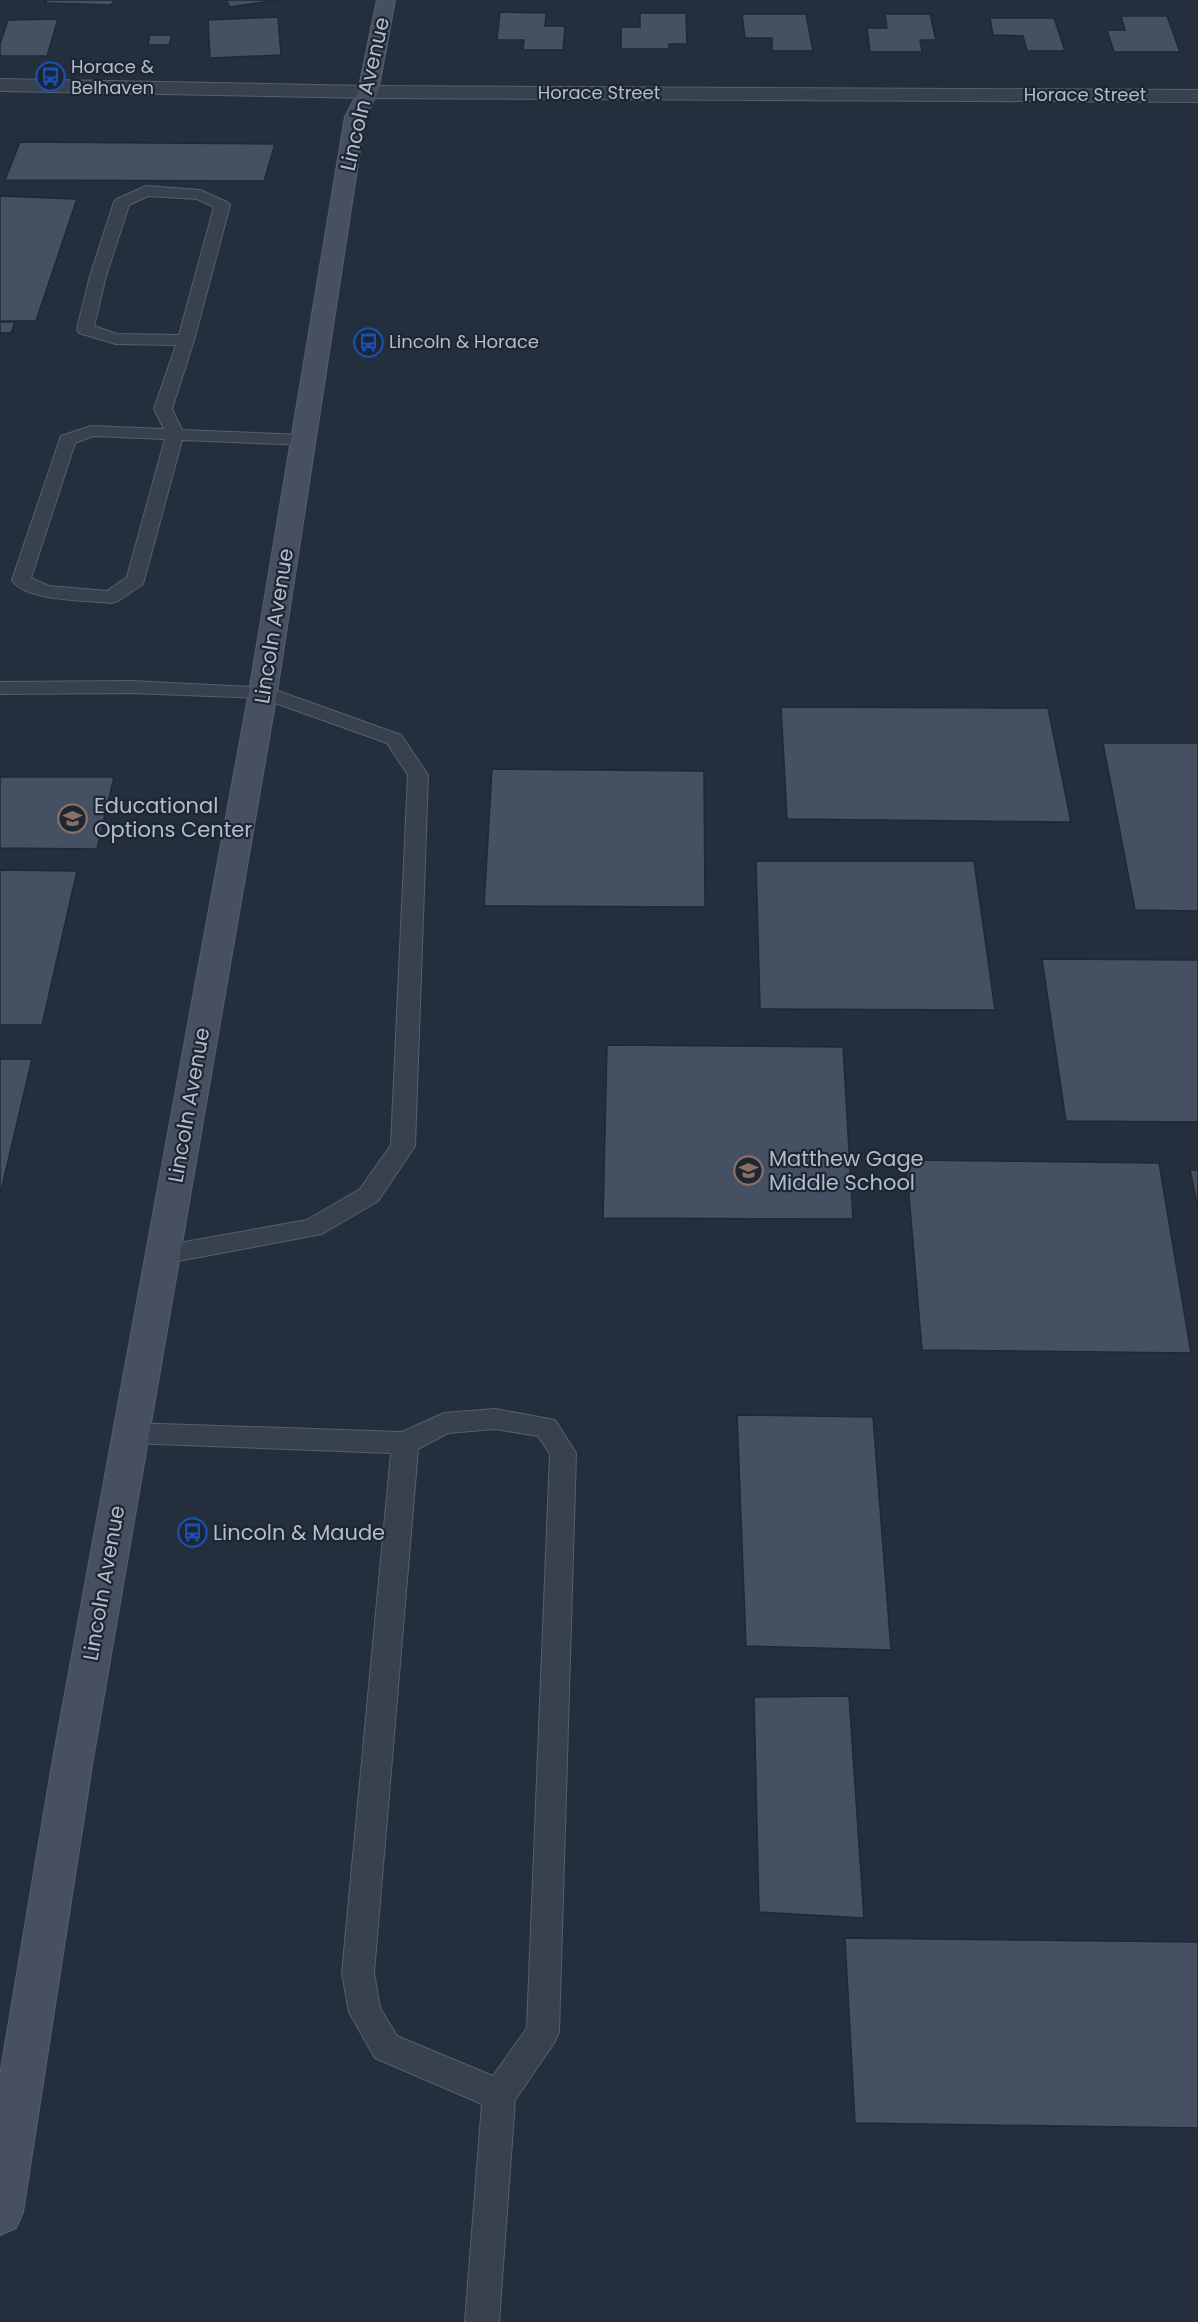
<svg xmlns="http://www.w3.org/2000/svg" width="1198" height="2322" font-family="Poppins,sans-serif">
<style>
.building{fill:#455162;stroke:#1f2835;stroke-width:1.5}
.lines{fill:none;stroke-linecap:round;stroke-linejoin:round}
.lane-casing{stroke:#565f6c;stroke-width:2}
.street-casing{stroke:#565f6c;stroke-width:2}
.secondary-casing{stroke:#565f6c;stroke-width:2}
.lane{fill:#38414e;fill-rule:evenodd}
.street{fill:#38414e;fill-rule:evenodd}
.secondary{fill:#465061;fill-rule:evenodd}
.labels{text-anchor:middle;stroke-width:4.5;stroke-linejoin:round;paint-order:stroke}
.far-poi-label{font-size:18px;fill:#b4bcc9;stroke:#1d2633;text-anchor:start}
.far-street-label{font-size:18px;fill:#b4bcc9;stroke:#1d2633}
.street-label{font-size:21px;fill:#b4bcc9;stroke:#1d2633}
.poi-label{font-size:21px;fill:#b4bcc9;stroke:#1d2633;text-anchor:start}
</style>
<rect width="100%" height="100%" fill="#242f3e"/>
<g class="building">
<polygon points="47,0 114,0 111,5 45,3"/>
<polygon points="226,0 279,0 230,7"/>
<polygon points="500,12 546,13 545,26 565,26 563,50 523,50 524,40 497,40"/>
<polygon points="640,13 686,13 687,44 669,44 669,49 621,49 621,27 640,27"/>
<polygon points="742,14 806,14 813,51 772,51 772,38 745,38"/>
<polygon points="885,14 930,14 936,40 920,40 922,52 870,52 867,28 887,28"/>
<polygon points="1121,16 1167,16 1180,52 1114,52 1107,30 1125,30"/>
<polygon points="278,17 281,55 210,58 208,20"/>
<polygon points="990,18 1054,18 1065,51 1027,51 1023,36 993,35"/>
<polygon points="58,19 47,56 0,56 0,44 8,20"/>
<polygon points="150,35 172,35 169,45 148,45"/>
<polygon points="20,142 275,144 264,181 5,180"/>
<polygon points="0,196 77,199 36,321 0,321"/>
<polygon points="0,322 15,322 11,333 0,333"/>
<polygon points="781,707 1048,708 1071,822 787,819"/>
<polygon points="1103,743 1198,743 1198,911 1135,910"/>
<polygon points="492,769 704,771 705,907 484,906"/>
<polygon points="0,777 114,777 97,849 0,848"/>
<polygon points="756,861 974,861 995,1010 760,1009"/>
<polygon points="0,870 77,871 42,1025 0,1025"/>
<polygon points="1042,959 1198,960 1198,1122 1066,1121"/>
<polygon points="607,1045 843,1047 853,1219 603,1218"/>
<polygon points="0,1059 32,1059 0,1195"/>
<polygon points="906,1160 1159,1163 1191,1353 922,1350"/>
<polygon points="1190,1170 1198,1170 1198,1208"/>
<polygon points="737,1415 873,1417 891,1650 746,1646"/>
<polygon points="849,1696 864,1918 759,1912 754,1697"/>
<polygon points="845,1938 1198,1942 1198,2128 855,2123"/>
</g>
<g class="lines">
<defs>
<g id="lane">
<path d="M 146,186 L 200,190 L 227,202 L 230,205 L 194,340 L 172,409 L 182,430 L 304,435 L 310,436 L 313,440 L 310,444 L 304,445 L 182,440 L 143,584 L 118,601 L 111,603 C 87,600 26,602 12,580 L 61,436 L 91,426 L 164,429 L 154,409 L 176,345 L 116,344 L 79,333 L 77,329 L 90,276 L 114,202 L 117,199 ZM 148,196 L 197,199 L 214,207 L 179,335 L 117,334 L 94,326 L 106,276 L 129,205 ZM 93,436 L 165,439 L 127,577 L 107,591 L 49,586 L 31,578 L 75,443 Z"/>
<polygon points="132,681 270,688 401,735 428,775 415,1146 378,1201 322,1234 162,1264 153,1262 150,1255 153,1248 162,1246 307,1220 360,1189 391,1145 408,775 387,743 261,698 132,693 0,694 0,682"/>
<path d="M 495,1409 L 555,1420 L 576,1453 L 559,2032 L 554,2043 L 515,2100 L 499,2322 L 465,2322 L 482,2104 L 375,2058 L 349,2012 L 342,1973 L 391,1453 L 131,1443 L 122,1440 L 118,1433 L 122,1426 L 131,1423 L 402,1432 L 444,1413 ZM 495,1429 L 538,1436 L 550,1454 L 527,2028 L 493,2076 L 397,2036 L 380,2008 L 374,1973 L 418,1449 L 448,1433 Z"/>
</g>
<polygon id="street" points="0,79 368,86 1198,90 1198,102 368,98 0,91"/>
<polygon id="secondary" points="377,0 395,0 378,92 365,117 277,692 93,1759 23,2212 16,2228 0,2235 0,2075 53,1759 249,692 345,117 358,92"/>
</defs>
<use href="#lane" class="lane-casing"/>
<use href="#street" class="street-casing"/>
<use href="#secondary" class="secondary-casing"/>
<use href="#lane" class="lane"/>
<use href="#street" class="street"/>
<use href="#secondary" class="secondary"/>
</g>
<defs>
<symbol id="bus-ring" viewBox="-11 -11 22 22"><circle r="9.5" fill="#1d2633" stroke="#1a4fb4" stroke-width="1.5"/><path d="M-5-6H5V4H4V6H2V4H-2V6H-4V4H-5ZM-3.5-4V0h7V-4ZM-3.5 1.2v1.5H-2V1.2ZM2 1.2v1.5H3.5V1.2Z" fill="#1a4fb4"/></symbol>
<symbol id="school-ring" viewBox="-11 -11 22 22"><circle r="9.5" fill="#1d2633" stroke="#8d6e63" stroke-width="1.5"/><path d="M0-5L7-2L0 1L-7-2ZM-4 1L0 2.5L4 1V4Q0 6-4 4Z" fill="#8d6e63"/></symbol>
</defs>
<g fill-rule="evenodd">
<use href="#bus-ring" x="34" y="60" width="33" height="33"/>
<use href="#bus-ring" x="352" y="326" width="33" height="33"/>
<use href="#school-ring" x="56" y="802" width="33" height="33"/>
<use href="#school-ring" x="732" y="1154" width="33" height="33"/>
<use href="#bus-ring" x="176" y="1516" width="33" height="33"/>
</g>
<g class="labels">
<g class="far-poi-label">
<text x="71" y="73">Horace &amp;<tspan x="71" dy="21">Belhaven</tspan></text>
<text x="389" y="348">Lincoln &amp; Horace</text>
</g>
<g class="far-street-label">
<text x="599" y="99">Horace Street</text>
<text x="1085" y="101">Horace Street</text>
</g>
<g class="street-label">
<text transform="translate(365 94) rotate(-77)" y="7">Lincoln Avenue</text>
<text transform="translate(274 626) rotate(-81)" y="7">Lincoln Avenue</text>
<text transform="translate(189 1105) rotate(-80)" y="7">Lincoln Avenue</text>
<text transform="translate(104 1583) rotate(-80)" y="7">Lincoln Avenue</text>
</g>
<g class="poi-label">
<text x="94" y="813">Educational<tspan x="94" dy="24">Options Center</tspan></text>
<text x="769" y="1166">Matthew Gage<tspan x="769" dy="24">Middle School</tspan></text>
<text x="213" y="1540">Lincoln &amp; Maude</text>
</g>
</g>
</svg>
